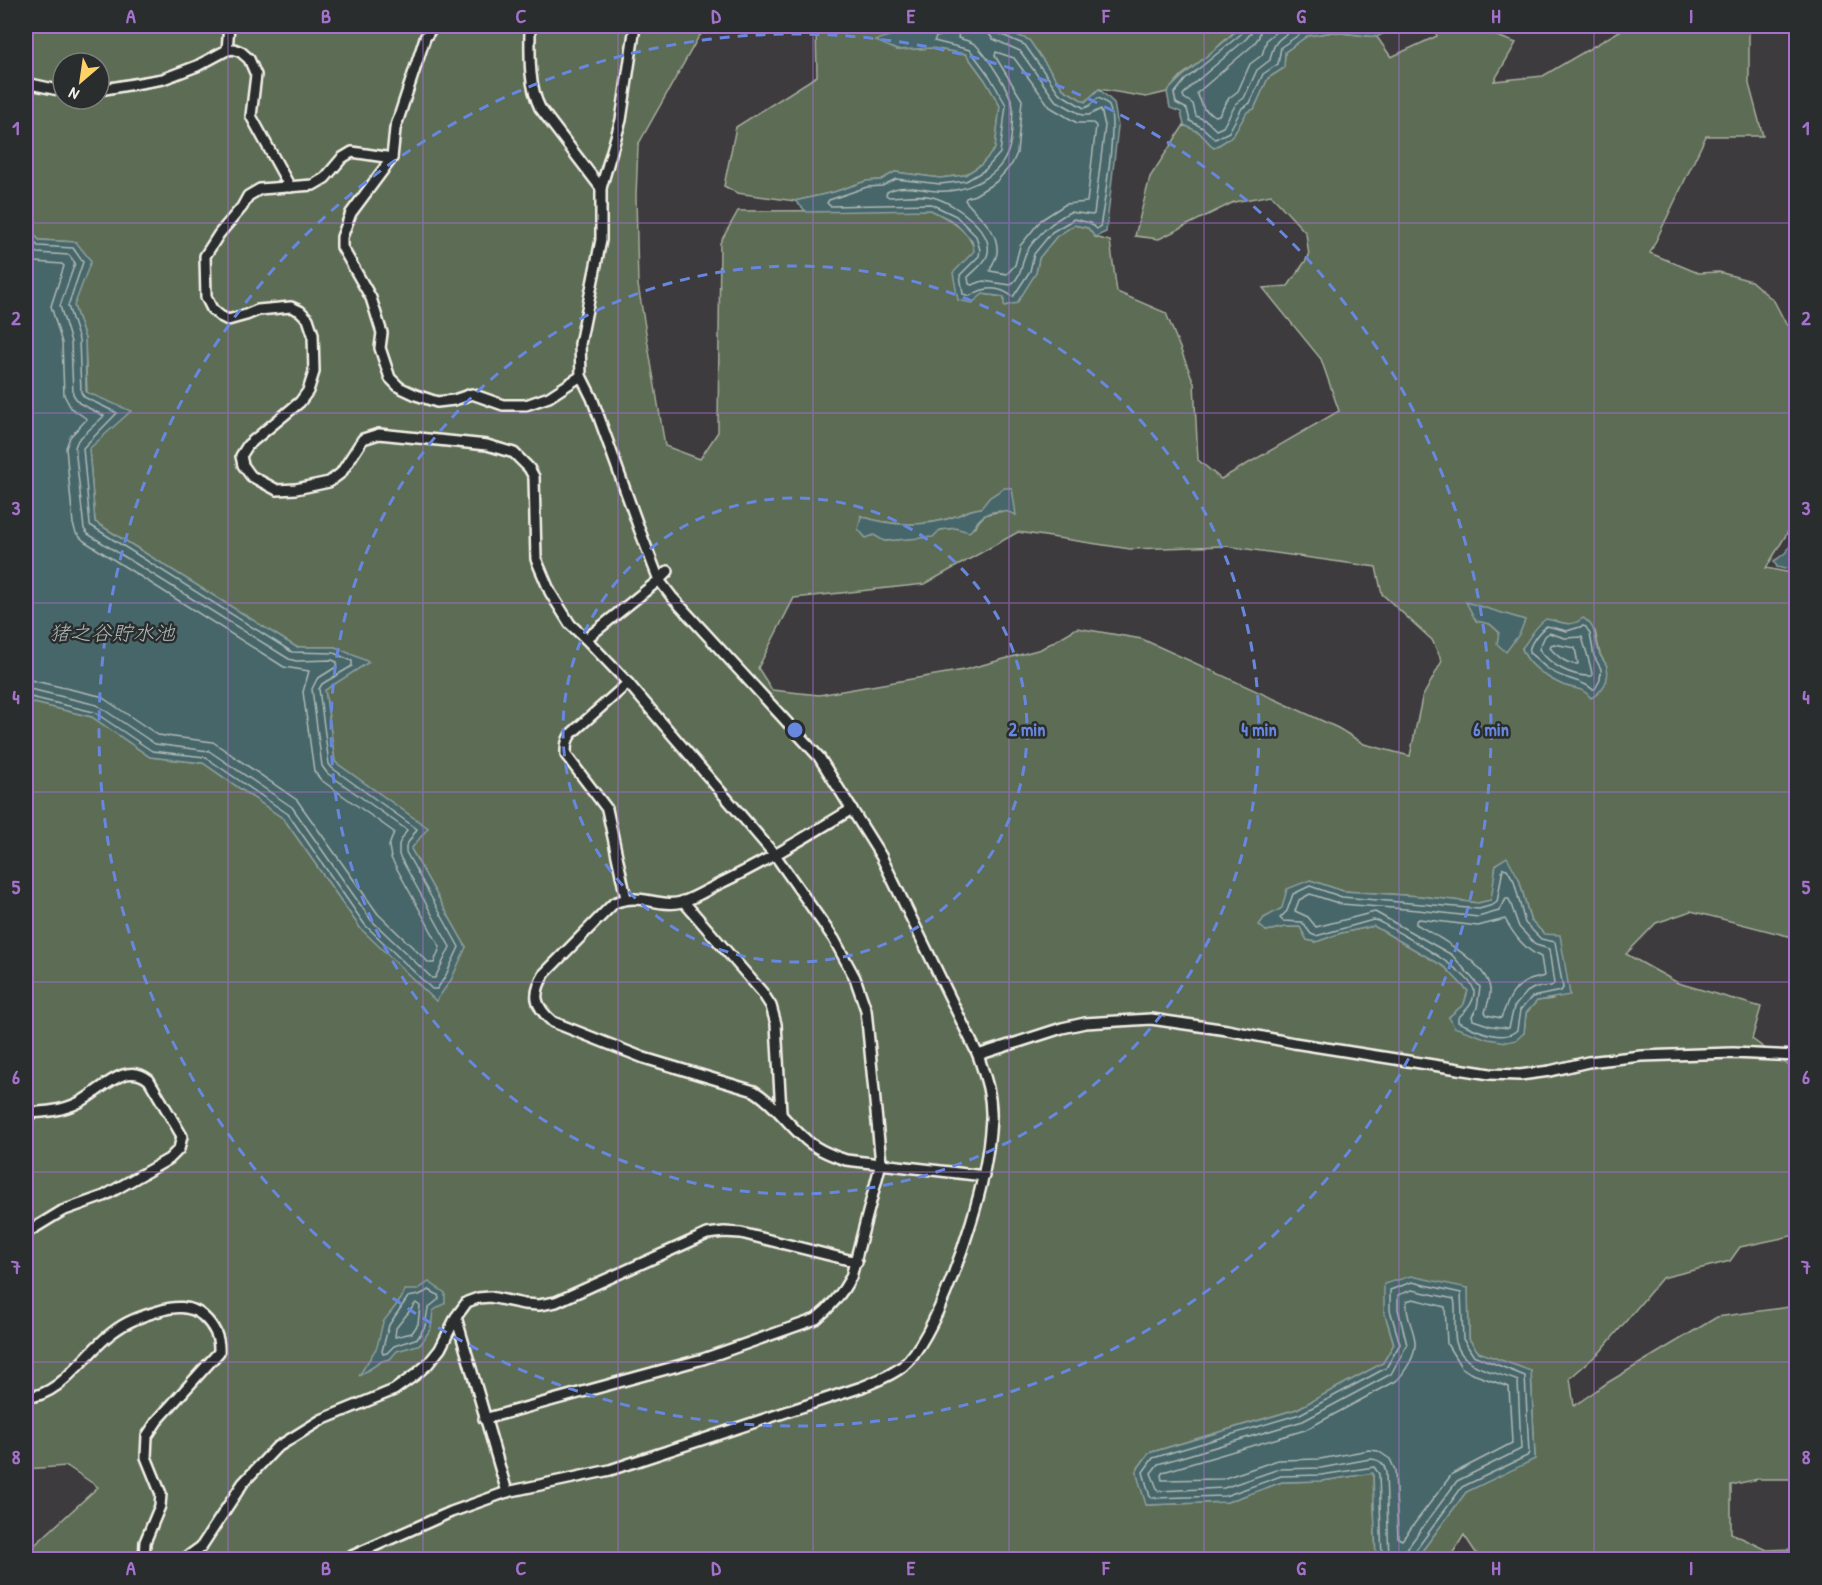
<svg xmlns="http://www.w3.org/2000/svg" width="1822" height="1585" font-family="'Patrick Hand','Klee One',sans-serif">
<style>
.green{fill:#5c6c54;stroke:#a8ae9e;stroke-width:1.5;fill-rule:evenodd}
.water{fill:#476669;stroke:#8c9e9c;stroke-width:1.5}
.lines{fill:none;stroke-linecap:round;stroke-linejoin:round}
.shore{stroke:#afb9b5;stroke-width:1.5}
.minor-casing{stroke:#f4f1e8;stroke-width:14}
.minor{stroke:#2a2d2e;stroke-width:9}
.grid{fill:none;stroke:#a571cd;stroke-width:1.5;stroke-opacity:0.55}
.ring{fill:none;stroke:#6887de;stroke-width:3;stroke-dasharray:10 8}
.labels{text-anchor:middle;stroke-width:5;stroke-linejoin:round;paint-order:stroke}
.water-label{font-size:21px;font-style:italic;fill:#afb9b5;stroke:#2a2d2e}
.centre{fill:#6887de;stroke:#2a2d2e;stroke-width:3}
.ring-label{font-size:18px;text-anchor:middle;font-weight:bold;fill:#6887de;stroke:#2a2d2e;stroke-width:5;stroke-linejoin:round;paint-order:stroke}
.neatline{fill:none;stroke:#a571cd;stroke-width:2}
.grid-label{font-size:20px;text-anchor:middle;font-weight:bold;fill:#a571cd}
</style>
<rect width="100%" height="100%" fill="#3e3b3f"/>
<filter id="ink" filterUnits="userSpaceOnUse"><feTurbulence type="fractalNoise" baseFrequency=".0167" numOctaves="2"/><feDisplacementMap in="SourceGraphic" scale="12" xChannelSelector="R" yChannelSelector="G"/><feConvolveMatrix kernelMatrix="1 2 1 2 8 2 1 2 1" color-interpolation-filters="sRGB"/></filter>
<g filter="url(#ink)">
<g class="green">
<path d="M 26,26 L 708,26 L 698,38 L 638,145 L 636,196 L 638,285 L 665,446 L 700,459 L 718,432 L 720,243 L 738,211 L 931,210 C 979,233 974,246 983,294 L 1004,297 L 1005,306 L 1036,273 L 1039,258 L 1056,237 L 1074,225 L 1088,228 L 1095,237 L 1110,241 L 1117,292 L 1166,313 L 1194,383 L 1198,460 L 1221,479 L 1339,411 L 1321,359 L 1263,288 L 1288,286 L 1309,256 L 1306,233 L 1271,195 L 1234,202 L 1159,239 L 1135,236 L 1150,177 L 1184,125 L 1199,132 L 1214,148 L 1233,136 L 1247,111 L 1254,109 L 1268,78 L 1284,68 L 1285,52 L 1307,36 L 1333,32 L 1377,37 L 1391,57 L 1437,36 L 1433,26 L 1470,26 L 1516,43 L 1494,81 L 1543,76 L 1628,26 L 1745,26 L 1749,28 L 1749,84 L 1763,136 L 1706,136 L 1650,253 L 1698,273 L 1719,272 L 1751,281 L 1774,301 L 1786,324 L 1796,329 L 1796,524 L 1789,530 L 1766,568 L 1786,572 L 1796,570 L 1796,936 L 1788,936 L 1691,911 L 1656,923 L 1626,954 L 1678,983 L 1761,1007 L 1752,1039 L 1796,1071 L 1796,1235 L 1740,1247 L 1730,1261 L 1662,1278 L 1601,1351 L 1570,1378 L 1574,1406 L 1607,1383 L 1717,1317 L 1796,1306 L 1796,1479 L 1758,1479 L 1731,1485 L 1731,1533 L 1767,1550 L 1796,1549 L 1796,1559 L 1480,1559 L 1464,1535 L 1449,1559 L 1416,1559 L 1466,1492 L 1535,1458 L 1531,1371 L 1478,1352 L 1469,1339 L 1468,1288 L 1384,1311 L 1394,1344 L 1383,1363 L 1297,1409 L 1149,1453 L 1136,1471 L 1147,1505 L 1227,1502 L 1282,1482 L 1322,1481 L 1373,1473 L 1376,1559 L 26,1559 L 26,1553 L 98,1487 L 67,1466 L 26,1469 L 26,701 L 92,717 L 150,757 L 203,763 L 284,819 L 361,929 L 466,947 L 411,849 L 427,828 L 335,762 L 325,690 L 368,662 L 335,647 L 296,647 L 95,522 L 89,449 L 85,339 L 74,306 L 76,242 L 39,240 L 26,225 ZM 63,63 L 99,63 L 99,99 L 63,99 ZM 1012,488 L 1006,511 C 990,513 983,512 975,528 L 955,528 L 940,530 L 933,536 L 885,541 L 874,535 L 861,516 C 892,527 928,527 959,515 C 967,511 972,509 981,508 C 990,498 998,489 1012,488 ZM 1018,532 L 1130,549 L 1226,546 L 1376,567 L 1382,594 L 1432,640 L 1442,661 L 1422,698 L 1410,756 L 1364,744 L 1338,728 L 1142,639 L 1077,628 L 1041,649 L 964,670 L 819,695 L 772,690 L 758,668 L 794,598 L 925,584 ZM 1467,603 L 1524,620 L 1499,632 ZM 1554,620 L 1567,625 L 1577,623 L 1595,631 L 1600,654 L 1607,667 L 1584,689 C 1577,688 1570,688 1564,685 C 1549,680 1526,663 1522,648 ZM 1496,864 L 1519,879 L 1530,919 L 1544,934 L 1553,999 L 1537,1001 L 1526,1013 L 1524,1033 L 1449,1017 L 1464,1004 L 1468,991 L 1445,967 L 1374,926 L 1341,933 L 1316,942 L 1307,940 L 1300,927 L 1285,927 L 1266,931 L 1264,918 L 1282,909 L 1310,880 L 1343,891 L 1419,896 L 1478,903 L 1492,900 Z"/>
<polygon points="821,26 953,26 942,30 888,34 897,50 932,48 966,54 985,80 1000,106 995,149 981,165 965,175 940,178 895,172 881,180 866,181 834,192 795,201 737,193 724,186 736,127 817,76 816,28"/>
<polygon points="994,26 1241,26 1206,57 1181,76 1167,92 1146,97 1099,89 1085,102 1063,89 1029,40"/>
</g>
<g class="water">
<path d="M 953,26 L 994,26 L 1029,40 L 1063,89 L 1085,102 L 1099,89 L 1114,103 L 1118,126 L 1106,232 L 1095,237 L 1088,228 L 1074,225 L 1056,237 L 1039,258 L 1036,273 L 1017,303 L 1004,306 L 1004,297 L 983,294 L 972,303 L 958,300 L 953,273 L 974,251 L 972,240 L 953,221 L 931,210 L 807,212 L 795,201 L 834,192 L 866,181 L 881,180 L 895,172 L 940,178 L 965,175 L 981,165 L 995,149 L 1000,106 L 985,80 L 966,54 L 932,48 L 897,50 L 876,41 C 900,28 928,36 953,26 Z"/>
<path d="M 1241,26 L 1403,26 C 1395,33 1385,31 1377,37 L 1333,32 L 1307,36 L 1285,52 L 1284,68 L 1268,78 L 1254,109 L 1247,112 L 1233,136 L 1214,148 L 1199,132 L 1184,125 L 1181,112 L 1170,108 L 1167,92 C 1189,67 1218,50 1241,26 Z"/>
<polygon points="26,225 39,240 76,242 91,261 74,306 85,339 86,392 131,411 89,449 95,522 296,647 335,647 369,662 325,690 335,762 428,828 411,849 466,947 451,980 436,1001 361,929 284,819 203,763 150,757 92,717 26,701"/>
<path d="M 1004,488 L 1012,488 L 1016,515 C 1006,510 991,509 982,517 C 976,521 975,528 969,532 L 955,528 L 940,530 L 933,537 L 884,541 L 874,535 L 866,538 L 858,529 L 861,516 C 892,527 928,527 959,515 C 967,511 973,509 981,508 L 990,497 Z"/>
<path d="M 1796,529 L 1796,565 L 1785,569 L 1777,567 L 1774,561 C 1787,553 1792,548 1792,533 Z"/>
<polygon points="1466,602 1525,620 1520,633 1506,652 1497,644 1499,632 1490,624 1476,621"/>
<path d="M 1583,618 C 1598,627 1594,640 1600,655 C 1602,659 1606,663 1607,667 C 1610,680 1602,692 1591,698 C 1581,686 1576,690 1563,685 C 1547,678 1526,664 1522,648 C 1531,637 1534,627 1546,619 C 1561,621 1570,629 1583,618 Z"/>
<polygon points="1507,857 1519,879 1530,919 1544,934 1560,935 1570,995 1537,1001 1526,1013 1524,1033 1516,1040 1507,1042 1488,1039 1454,1027 1449,1017 1464,1004 1468,991 1445,967 1374,926 1341,933 1316,942 1307,940 1300,927 1285,927 1266,931 1259,925 1264,918 1282,908 1287,889 1310,880 1343,891 1419,896 1478,903 1491,900 1496,864"/>
<polygon points="1411,1276 1468,1288 1469,1339 1478,1352 1531,1371 1535,1459 1466,1492 1416,1559 1376,1559 1373,1473 1322,1481 1282,1482 1227,1502 1146,1505 1136,1471 1149,1453 1297,1409 1383,1363 1394,1344 1384,1311 1384,1284"/>
<polygon points="429,1282 445,1293 445,1303 433,1311 431,1328 421,1344 397,1351 390,1359 382,1361 359,1376 377,1347 383,1322 401,1299 405,1290 417,1290"/>
</g>
<g class="lines">
<g class="shore">
<path d="M 953,26 L 950,33 L 936,37 L 934,41 L 970,50 L 990,77 L 1006,105 L 1000,153 L 985,170 L 966,181 L 940,184 L 896,179 L 882,186 L 867,187 L 829,200 L 827,203 L 830,206 L 931,204 L 956,216 L 976,236 L 980,250 L 979,256 L 960,275 L 963,294 L 970,296 C 985,286 999,286 1013,297 L 1030,271 L 1034,254 L 1052,232 L 1074,219 L 1090,223 L 1097,229 L 1100,227 C 1104,206 1118,122 1109,106 C 1106,102 1101,99 1098,98 L 1089,106 L 1084,108 L 1059,93 L 1025,45 L 998,33 L 995,26"/>
<path d="M 960,26 L 958,38 C 964,40 971,41 976,45 C 987,56 1012,93 1013,108 C 1012,122 1013,141 1007,154 C 997,179 962,193 937,191 C 920,190 903,183 887,192 L 886,195 L 889,197 C 903,197 922,193 936,198 C 955,204 996,232 987,256 C 984,264 974,271 968,277 L 969,284 L 972,285 L 983,281 L 1011,285 C 1025,272 1020,263 1027,251 C 1037,235 1054,220 1070,212 L 1092,215 L 1094,214 L 1105,126 L 1101,109 L 1089,115 L 1082,115 L 1055,100 L 1020,51 L 993,39 L 988,33 L 987,26"/>
<polyline points="1245,26 1241,34 1185,80 1174,94 1176,103 1187,109 1190,121 1203,128 1215,139 1229,132 1242,108 1250,103 1263,74 1278,64 1281,47 1306,30 1333,26 1374,31 1392,26"/>
<path d="M 1252,26 L 1251,33 L 1246,39 L 1191,86 L 1183,95 L 1184,98 L 1193,104 L 1196,116 L 1207,121 L 1216,130 L 1223,127 L 1236,104 L 1244,98 L 1257,70 L 1270,60 C 1274,38 1281,38 1299,26"/>
<polyline points="1261,26 1259,37 1253,45 1197,93 1204,109 1215,116 1219,115 1229,98 1238,91 1250,64 1262,55 1267,39 1283,26"/>
<path d="M 996,52 L 1014,58 L 1050,107 L 1077,123 L 1093,123 L 1096,126 L 1087,202 L 1066,204 L 1041,220 L 1020,246 L 1015,265 L 1007,274 L 990,271 C 991,265 996,260 997,253 C 999,229 978,217 965,200 L 966,198 L 975,195 L 996,182 L 1012,164 L 1017,153 L 1022,100 L 995,56 Z"/>
<polyline points="26,234 38,246 73,248 83,262 68,306 79,340 81,392 84,397 117,413 83,448 90,525 292,652 334,653 352,661 352,666 322,684 319,689 329,764 332,768 417,829 406,846 406,852 459,947 445,977 437,989 432,989 365,925 288,814 205,757 152,751 94,712 26,696"/>
<polyline points="26,245 37,253 69,255 75,263 60,306 71,342 73,394 79,403 104,416 78,440 75,447 84,529 88,534 289,659 296,661 332,660 337,662 336,667 317,679 312,689 322,766 327,773 407,830 399,844 399,855 450,947 435,978 432,978 371,920 292,807 209,751 155,744 97,705 26,688"/>
<polyline points="26,258 35,262 62,264 64,266 51,306 62,343 64,395 71,408 87,419 70,437 66,448 73,524 76,533 84,541 284,667 309,671 303,692 314,771 321,780 394,832 389,846 391,858 440,947 434,963 429,963 378,914 297,800 213,742 158,735 100,696 26,679"/>
<path d="M 1547,626 L 1567,631 L 1583,626 L 1586,627 L 1590,634 L 1594,656 L 1601,669 L 1600,680 L 1595,689 L 1592,689 C 1583,680 1561,679 1548,669 C 1541,664 1536,657 1529,653 C 1529,644 1539,631 1547,626 Z"/>
<path d="M 1549,633 L 1565,638 L 1582,637 C 1584,644 1593,672 1592,676 C 1572,677 1551,666 1539,649 L 1545,636 Z"/>
<path d="M 1554,644 L 1575,648 L 1578,664 C 1568,665 1557,656 1550,648 L 1551,645 Z"/>
<path d="M 1503,868 L 1507,869 L 1514,881 L 1525,923 L 1541,939 L 1555,942 L 1563,988 L 1561,991 L 1532,997 L 1520,1010 L 1517,1030 C 1503,1044 1474,1029 1458,1022 L 1458,1018 C 1465,1011 1475,1003 1474,991 C 1472,971 1396,931 1378,921 L 1373,920 L 1316,936 L 1311,934 L 1302,922 L 1283,921 L 1280,918 L 1287,911 L 1293,894 L 1310,886 L 1342,897 L 1479,909 L 1493,905 L 1497,902 Z"/>
<polygon points="1310,894 1341,904 1418,910 1478,917 1499,911 1506,899 1509,899 1519,927 1536,945 1549,949 1554,984 1551,986 1534,988 1527,992 1514,1007 1509,1028 1491,1026 1473,1020 1472,1016 1477,1008 1480,987 1452,955 1375,912 1316,927 1308,917 1295,911 1299,900"/>
<path d="M 1419,919 L 1478,926 L 1505,919 C 1514,935 1524,949 1541,957 L 1544,976 C 1539,978 1535,978 1530,980 C 1512,986 1507,1004 1501,1018 L 1487,1015 L 1485,1012 C 1487,1005 1491,997 1490,989 C 1487,963 1437,936 1416,924 L 1416,921 Z"/>
<polygon points="429,1290 438,1295 439,1299 428,1308 425,1326 418,1338 394,1346 387,1353 383,1354 382,1351 389,1325 408,1297 419,1295"/>
<path d="M 1413,1299 L 1445,1307 L 1447,1344 L 1461,1367 L 1470,1373 L 1509,1387 L 1512,1443 L 1452,1474 L 1402,1540 L 1398,1538 L 1395,1470 L 1390,1459 L 1378,1451 L 1369,1450 L 1320,1459 L 1278,1460 L 1222,1479 L 1162,1480 L 1161,1475 L 1163,1472 L 1305,1430 L 1396,1381 C 1402,1376 1406,1369 1410,1362 C 1424,1336 1404,1324 1407,1301 Z"/>
<polygon points="416,1303 420,1306 418,1324 412,1333 395,1337 396,1328"/>
<polyline points="1382,1560 1379,1474 1374,1467 1321,1475 1281,1476 1225,1496 1153,1498 1150,1497 1143,1472 1153,1458 1300,1414 1386,1368 1400,1344 1390,1310 1390,1290 1412,1282 1461,1293 1463,1339 1473,1355 1525,1376 1529,1453 1527,1456 1462,1487 1413,1554 1412,1560"/>
<path d="M 1389,1560 L 1386,1473 C 1385,1464 1379,1459 1370,1459 L 1321,1468 L 1279,1469 L 1224,1488 L 1158,1491 L 1151,1473 L 1158,1464 L 1303,1421 L 1391,1374 L 1407,1345 L 1398,1309 L 1398,1295 L 1412,1290 L 1454,1299 C 1457,1312 1453,1328 1456,1342 C 1463,1370 1496,1371 1518,1381 L 1521,1449 L 1457,1481 L 1406,1550 L 1404,1560"/>
</g>
<defs>
<g id="minor">
<polyline points="433,26 425,38 395,129 392,158 351,213 342,237 342,247 371,298 382,333 380,348 390,378 399,387 416,395 437,402 454,400 472,394 503,405 526,405 549,397 581,376"/>
<path d="M 530,26 C 530,53 528,84 540,108 L 601,188"/>
<polyline points="227,50 229,26"/>
<polyline points="26,83 63,91"/>
<polyline points="99,90 163,79 197,66 227,50 234,49 241,52 249,59 256,75 251,116 290,187"/>
<polyline points="392,158 352,152 342,158 325,178 313,185 260,189 248,196 242,207 219,234 205,256 206,297 212,309 220,316 228,320 246,315 258,310 291,307 300,311 308,319 313,334 314,372 308,391 300,402 248,445 241,456 243,465 251,476 277,490 296,489 329,482 341,473 363,439 379,434 487,445 514,453 529,468 534,477 536,559 550,592 570,624 586,639 659,580 640,531 592,398 581,376 580,344 601,240 601,188 621,120 635,26"/>
<path d="M 852,809 C 809,835 765,862 719,884 C 707,890 694,898 682,902 C 657,908 641,892 614,903 L 545,973 C 532,994 534,1006 553,1022 L 644,1058 L 754,1091 C 775,1104 785,1121 803,1137 C 815,1149 830,1155 846,1160 L 984,1176"/>
<path d="M 626,898 L 607,809 L 566,755 C 566,746 566,740 572,733 L 628,683"/>
<polyline points="683,901 762,992 771,1006 776,1024 781,1112"/>
<polyline points="978,1055 1062,1028 1085,1023 1151,1019 1227,1030 1294,1043 1490,1074 1520,1075 1550,1071 1588,1062 1641,1056 1733,1053 1796,1056"/>
<path d="M 26,1113 C 45,1112 62,1111 80,1102 C 101,1091 125,1060 149,1080 L 182,1136 L 179,1149 L 169,1159 L 104,1196 L 62,1211 L 26,1233"/>
<polyline points="456,1317 507,1492"/>
<path d="M 26,1397 C 61,1397 85,1352 113,1332 C 127,1321 142,1316 159,1311 C 173,1306 191,1305 203,1316 C 214,1326 220,1337 219,1352 L 157,1421 L 147,1436 L 146,1457 L 161,1494 L 160,1506 L 145,1542 L 144,1560"/>
<path d="M 484,1419 L 703,1359 L 816,1319 C 831,1307 842,1294 851,1277 L 881,1163 L 866,1010 L 855,978 L 834,939 L 775,855 L 628,683 L 586,639"/>
<polyline points="183,1560 201,1547 243,1483 276,1448 321,1420 394,1390 415,1375 428,1364 440,1349 456,1317 467,1302 478,1298 490,1297 524,1304 539,1305 556,1302 707,1234 724,1232 741,1233 857,1262"/>
<path d="M 343,1560 L 451,1512 L 507,1492 L 610,1470 L 862,1387 C 876,1381 891,1376 903,1366 C 936,1337 974,1222 983,1177 C 987,1158 990,1137 991,1118 C 992,1095 985,1076 978,1055 L 881,856 L 819,757 L 672,597 L 659,580 L 668,571"/>
</g>
</defs>
<use href="#minor" class="minor-casing"/>
<use href="#minor" class="minor"/>
</g>
</g>
<path class="grid" d="M 228,26 L 228,1560M 423,26 L 423,1560M 618,26 L 618,1560M 813,26 L 813,1560M 1009,26 L 1009,1560M 1204,26 L 1204,1560M 1399,26 L 1399,1560M 1594,26 L 1594,1560M 26,223 L 1796,223M 26,413 L 1796,413M 26,603 L 1796,603M 26,792 L 1796,792M 26,982 L 1796,982M 26,1172 L 1796,1172M 26,1362 L 1796,1362"/>
<g class="ring">
<circle cx="795" cy="730" r="232"/>
<circle cx="795" cy="730" r="464"/>
<circle cx="795" cy="730" r="696"/>
</g>
<g class="labels">
<g class="water-label">
<text x="112" y="640">猪之谷貯水池</text>
</g>
</g>
<circle cx="795" cy="730" r="9" class="centre"/>
<g class="ring-label">
<text x="1027" y="736">2 min</text>
<text x="1259" y="736">4 min</text>
<text x="1491" y="736">6 min</text>
</g>
<rect width="1822" height="1585" fill="none" stroke="#2a2d2e" stroke-width="66"/>
<g transform="translate(81 81) rotate(209)"><circle r="28" fill="#2a2d2e" stroke="#7b7b78" stroke-width="1.5"/>
<path d="M0-4.5L10 22L0 15L-10 22Z" fill="#ffd166"/>
<text y="-9" font-size="16" font-weight="bold" text-anchor="middle" fill="#f4f1e8">N</text>
</g>
<rect x="33" y="33" width="1756" height="1519" class="neatline"/>
<g class="grid-label">
<text x="131" y="23">A</text>
<text x="326" y="23">B</text>
<text x="521" y="23">C</text>
<text x="716" y="23">D</text>
<text x="911" y="23">E</text>
<text x="1106" y="23">F</text>
<text x="1301" y="23">G</text>
<text x="1496" y="23">H</text>
<text x="1691" y="23">I</text>
<text x="16" y="135">1</text>
<text x="1806" y="135">1</text>
<text x="16" y="325">2</text>
<text x="1806" y="325">2</text>
<text x="16" y="515">3</text>
<text x="1806" y="515">3</text>
<text x="16" y="704">4</text>
<text x="1806" y="704">4</text>
<text x="16" y="894">5</text>
<text x="1806" y="894">5</text>
<text x="16" y="1084">6</text>
<text x="1806" y="1084">6</text>
<text x="16" y="1274">7</text>
<text x="1806" y="1274">7</text>
<text x="16" y="1464">8</text>
<text x="1806" y="1464">8</text>
<text x="131" y="1575">A</text>
<text x="326" y="1575">B</text>
<text x="521" y="1575">C</text>
<text x="716" y="1575">D</text>
<text x="911" y="1575">E</text>
<text x="1106" y="1575">F</text>
<text x="1301" y="1575">G</text>
<text x="1496" y="1575">H</text>
<text x="1691" y="1575">I</text>
</g>
</svg>
